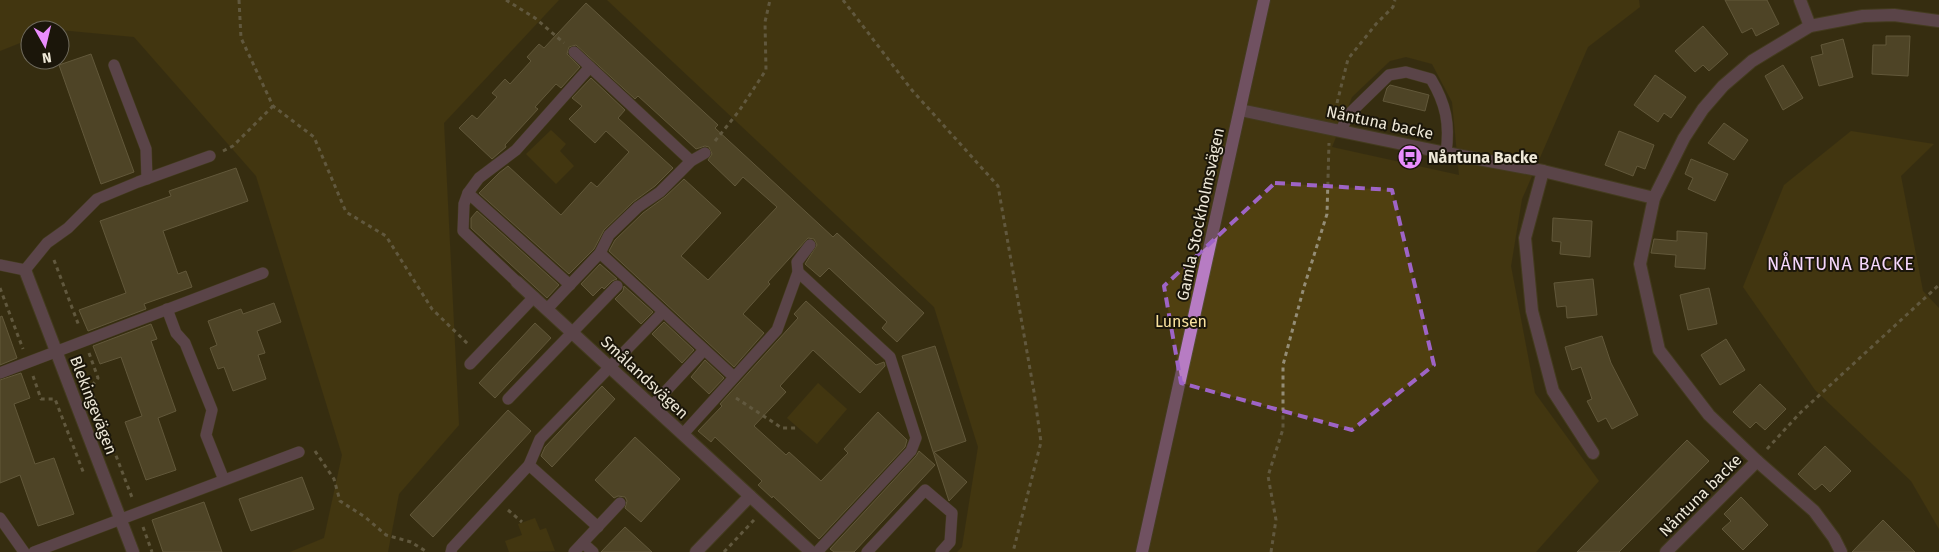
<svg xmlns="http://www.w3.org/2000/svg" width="1939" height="552" font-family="'Fira Sans',sans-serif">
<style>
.green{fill:#504010;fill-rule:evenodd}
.building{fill:#6a5f41;stroke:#968b6c}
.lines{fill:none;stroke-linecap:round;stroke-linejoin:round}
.lane-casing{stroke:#544c31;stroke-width:12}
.street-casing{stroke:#544c31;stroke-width:14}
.secondary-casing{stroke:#544c31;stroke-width:14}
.path{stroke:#948d76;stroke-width:3;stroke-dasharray:4 4;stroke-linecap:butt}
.lane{stroke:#86618d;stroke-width:11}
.street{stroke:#86618d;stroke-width:12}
.secondary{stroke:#b77cc3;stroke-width:12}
.marked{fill:none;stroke:#9e64c6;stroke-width:4;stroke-dasharray:10 6;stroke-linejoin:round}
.labels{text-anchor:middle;stroke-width:4;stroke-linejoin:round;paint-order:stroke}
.street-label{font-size:16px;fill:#eee8d8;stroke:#1b160a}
.poi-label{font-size:16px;font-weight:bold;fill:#eee8d8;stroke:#1b160a;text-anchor:start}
.park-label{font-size:16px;fill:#f9e29e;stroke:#1b160a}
.neighbourhood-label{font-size:18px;letter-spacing:1px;fill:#f5d6fb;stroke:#1b160a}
</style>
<rect width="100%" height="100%" fill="#372e11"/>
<g class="green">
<polygon points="0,0 559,0 444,123 459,425 399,494 388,552 290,552 324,538 342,455 256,176 134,37 60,30 30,30 30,39 0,51"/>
<path d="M 607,0 L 1639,0 L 1640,7 L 1588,47 L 1522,199 L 1511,266 L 1535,393 L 1599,481 L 1536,552 L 957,552 L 962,547 L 978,447 L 934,307 ZM 1406,57 L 1432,64 L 1452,102 L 1459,175 L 1332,147 L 1352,97 L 1390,61 Z"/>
<polygon points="551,130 566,144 560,151 574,166 556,184 526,154"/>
<polygon points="1851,131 1934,144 1901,176 1923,291 1939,308 1939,529 1911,481 1815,390 1743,287 1784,185"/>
<polygon points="818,383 847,409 817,444 787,418"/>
<polygon points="535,518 540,530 546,528 555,551 509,552 505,541 522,535 518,524"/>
</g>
<g class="building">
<polygon points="1725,0 1767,0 1779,24 1756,36 1752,28 1742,33"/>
<polygon points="586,3 718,125 715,128 833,237 837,233 924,313 897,342 882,328 887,322 829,268 820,277 805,264 817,245 814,239 808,238 768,282 770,284 743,314 764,333 734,367 609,251 615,240 643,213 665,197 684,179 721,213 681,256 708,280 777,207 743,177 735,186 708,160 712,154 709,147 705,146 696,149 638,96 635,99 576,45 569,47 567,54 580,67 561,88 556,84 535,107 538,109 505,145 506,147 492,159 459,128 472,115 477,119 497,97 492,93 505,79 510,84 531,61 527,57 539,44 544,48"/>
<polygon points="1703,26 1728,54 1709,71 1703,65 1695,72 1675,51"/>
<polygon points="1886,36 1910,36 1908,76 1872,74 1873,45 1886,45"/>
<polygon points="1843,39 1853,77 1819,86 1811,57 1823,54 1821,45"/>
<polygon points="91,54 134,172 101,184 59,65"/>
<polygon points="1783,65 1803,98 1783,110 1765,76"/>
<polygon points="1655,75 1686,97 1671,118 1664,113 1658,122 1634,105"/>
<polygon points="591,78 625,110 618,118 673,168 655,186 633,202 604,230 594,249 569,274 479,193 499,173 508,166 561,215 591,182 597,187 629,152 606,131 595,143 569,119 582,106 572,98"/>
<polygon points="1390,85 1429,95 1425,111 1383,101 1387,88"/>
<polygon points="1724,123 1748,140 1734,160 1708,143"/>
<polygon points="1619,131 1654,145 1645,169 1637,166 1633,176 1605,165"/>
<polygon points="1691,159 1728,174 1715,201 1688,189 1693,178 1685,174"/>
<polygon points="236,168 248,201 163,231 178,274 186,271 192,287 144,304 146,309 88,331 79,310 126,293 100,221 171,196 169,191"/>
<polygon points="477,211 559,285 547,298 471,228 471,218"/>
<polygon points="1553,218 1592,221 1590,257 1560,254 1561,242 1552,241"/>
<polygon points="1677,231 1707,233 1705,269 1675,267 1676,255 1651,253 1654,239 1677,241"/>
<polygon points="600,264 617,279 612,281 604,289 602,287 593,296 581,284"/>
<polygon points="1593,279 1597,315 1567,318 1566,306 1557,307 1554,283"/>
<polygon points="624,286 653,312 641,324 615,299 623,291"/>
<polygon points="1709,288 1717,324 1688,330 1680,295"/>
<polygon points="806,301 876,365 884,362 885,366 860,393 813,350 780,386 786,392 754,426 786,455 789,452 821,481 848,453 844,449 878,412 907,440 905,447 819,539 773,496 772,498 758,485 762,481 715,437 711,442 698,431 722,406 720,404 798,318 794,314"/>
<polygon points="274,303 281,322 257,331 265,353 258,355 266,379 233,391 224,367 218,369 210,348 217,345 208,321 241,309 243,314"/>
<polygon points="2,316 17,358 0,365 0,317"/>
<polygon points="664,322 694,350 682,363 652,334"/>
<polygon points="535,323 551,338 495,398 479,383"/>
<polygon points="151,324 157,339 151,341 176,411 158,418 176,470 146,480 125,422 142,416 121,357 100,364 93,346"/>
<polygon points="1602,336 1611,363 1638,415 1612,429 1606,418 1598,422 1587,401 1592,399 1581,367 1572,370 1565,347"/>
<polygon points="1726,339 1745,370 1720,385 1701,355"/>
<polygon points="935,346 966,441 934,452 967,482 949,501 902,356"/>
<polygon points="705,360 724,378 709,394 691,377"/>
<polygon points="21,373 30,398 14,404 35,464 54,458 74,514 38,526 20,475 0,483 0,380"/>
<polygon points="1760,384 1786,409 1765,430 1756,422 1750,428 1733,412"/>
<polygon points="602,386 615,399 552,467 541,456 545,447"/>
<polygon points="508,410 531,431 433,537 410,515"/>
<polygon points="635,437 680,479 641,522 625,508 627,501 625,497 618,496 614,498 595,480"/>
<polygon points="1687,440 1709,461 1619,552 1577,552"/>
<polygon points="1825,446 1851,471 1830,492 1822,484 1815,490 1798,474"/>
<polygon points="919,451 935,465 854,552 834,552 830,549 916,456"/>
<polygon points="302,477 314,509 251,531 239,499"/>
<polygon points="1741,497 1768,525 1743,550 1722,529 1731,521 1724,514"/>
<polygon points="204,502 222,552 163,552 152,520"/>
<polygon points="1883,520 1915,552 1852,552"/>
<polygon points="625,527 652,552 601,552"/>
</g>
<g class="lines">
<defs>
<g id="lane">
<polyline points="574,52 691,161"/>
<polyline points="114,65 146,149 147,179"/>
<path d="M 1341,130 L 1349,114 L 1389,75 L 1406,72 L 1431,79 C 1446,104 1450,124 1446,153"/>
<polyline points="468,193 570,285"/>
<polyline points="600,253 734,377"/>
<polyline points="0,265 25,270 47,243 68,228 97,199 138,182 210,156"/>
<polyline points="798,272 890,357 916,438 911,451 817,552"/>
<polyline points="517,282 463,231 464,204 468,193 479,178 516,150 590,67"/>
<polyline points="167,309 176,333 185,343 212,410 206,435 224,480"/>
<polyline points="547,309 600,253 609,235 638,207 660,192 691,161 705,153"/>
<polyline points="470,364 534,297"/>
<polyline points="0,373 263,273"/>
<polyline points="508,399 617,286"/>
<polyline points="652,406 704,350"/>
<polyline points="683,434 777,330 798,272 797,262 810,245"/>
<polyline points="529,465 540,439 663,312"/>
<polyline points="0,518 24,552"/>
<polyline points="583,543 593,552"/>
<polyline points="34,552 299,452"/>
<polyline points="451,552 452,548 529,465 598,527"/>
<polyline points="574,552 620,503"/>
<polyline points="867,552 925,490 952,513 950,542 941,552"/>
</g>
<g id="street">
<polyline points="1800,0 1810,26"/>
<polyline points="1240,110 1446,153 1543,171 1654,198"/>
<polyline points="1543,171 1525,238 1532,311 1553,391 1593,453"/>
<polyline points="25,270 133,552"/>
<polyline points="517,282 811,552"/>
<polyline points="696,552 750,496"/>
<polyline points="1666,552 1757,461"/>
<polyline points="1841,552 1834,538 1814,511 1757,461 1709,415 1659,350 1640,264 1654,198 1684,138 1703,109 1723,86 1752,61 1810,26 1863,16 1894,15 1939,21"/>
</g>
<polyline id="secondary" points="1142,552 1264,0"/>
</defs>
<use href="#lane" class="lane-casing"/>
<use href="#street" class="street-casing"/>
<use href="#secondary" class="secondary-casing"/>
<g class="path">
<polyline points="239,0 241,38 273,106 314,137 346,212 386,236 432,309 468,344"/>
<polyline points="506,0 535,18 564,43"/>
<polyline points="843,0 911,89 998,186 1034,392 1041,442 1013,552"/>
<polyline points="1337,103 1348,59 1376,24 1393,7 1395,0"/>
<polyline points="715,141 739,111 766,70 765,22 770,0"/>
<polyline points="223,151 233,146 273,106"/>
<polyline points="54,260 79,326"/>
<polyline points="0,288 23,349"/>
<polyline points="89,353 98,378 90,388 133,500"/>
<polyline points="33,376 41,399 55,399 84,474"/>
<polyline points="736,398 782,428 798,428"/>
<polyline points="1767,449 1800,413 1939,285"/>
<polyline points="315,451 334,479 340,501 365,517 386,535 411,542 427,552"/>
<polyline points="508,510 522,522"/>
<polyline points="143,527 152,552"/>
<polyline points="724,552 754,520"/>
<polyline points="1271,552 1276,520 1268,476 1283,429 1283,365 1304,287 1327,214 1329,143"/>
</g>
<use href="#lane" class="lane"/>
<use href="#street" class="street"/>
<use href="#secondary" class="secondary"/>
</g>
<path d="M0 0H1939V552H0ZM 1275,183 L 1392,190 L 1434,365 L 1352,430 L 1181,383 L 1164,286 Z" fill="#372e11" fill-opacity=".55" fill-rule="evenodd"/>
<path class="marked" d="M 1275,183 L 1392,190 L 1434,365 L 1352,430 L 1181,383 L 1164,286 Z"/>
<defs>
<symbol id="bus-disc" viewBox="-11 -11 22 22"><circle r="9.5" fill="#ea8dfd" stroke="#1b160a"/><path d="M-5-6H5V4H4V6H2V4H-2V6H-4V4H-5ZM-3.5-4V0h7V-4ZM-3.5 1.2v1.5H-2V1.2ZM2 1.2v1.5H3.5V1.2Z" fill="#111"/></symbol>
</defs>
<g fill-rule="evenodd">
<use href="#bus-disc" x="1396" y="143" width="28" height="28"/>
</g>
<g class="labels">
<g class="street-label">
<text transform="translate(1380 122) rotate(12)" y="6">Nåntuna backe</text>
<text transform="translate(1200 214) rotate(-78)" y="6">Gamla Stockholmsvägen</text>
<text transform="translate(645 377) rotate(43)" y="6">Smålandsvägen</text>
<text transform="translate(94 405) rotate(69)" y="6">Blekingevägen</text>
<text transform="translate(1700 495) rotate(-45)" y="6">Nåntuna backe</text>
</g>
<g class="poi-label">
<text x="1428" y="163">Nåntuna Backe</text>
</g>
<g class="park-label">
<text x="1181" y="327">Lunsen</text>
</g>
<g class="neighbourhood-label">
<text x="1841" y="270">NÅNTUNA BACKE</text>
</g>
</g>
<g transform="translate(45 45) rotate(172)"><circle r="24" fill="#1b160a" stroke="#6f6a5c"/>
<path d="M0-4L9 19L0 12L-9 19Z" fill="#ea8dfd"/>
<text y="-8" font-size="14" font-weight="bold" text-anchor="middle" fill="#eee8d8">N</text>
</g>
</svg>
